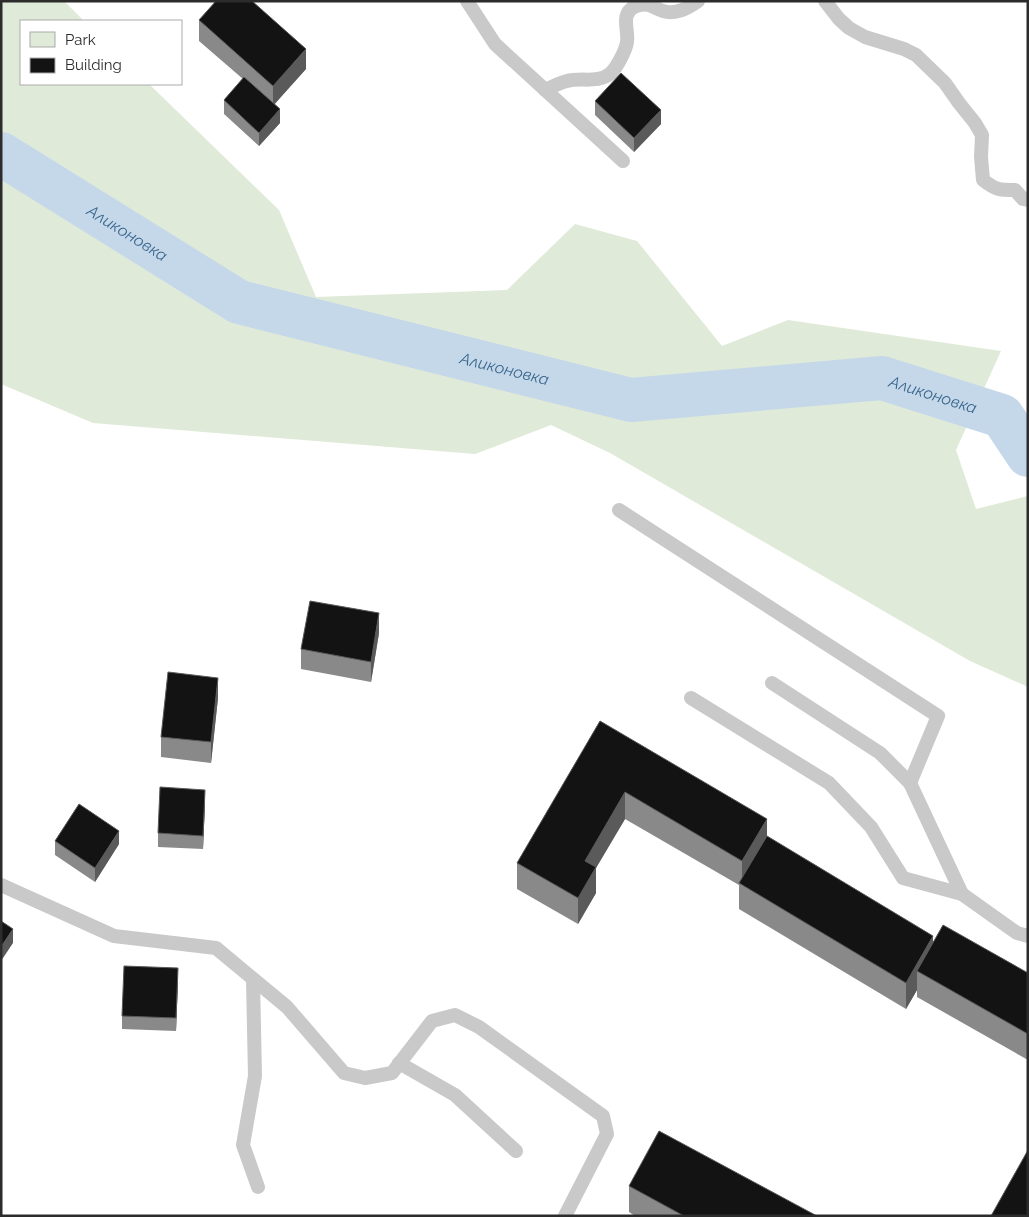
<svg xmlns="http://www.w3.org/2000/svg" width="1029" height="1217" font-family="Raleway,sans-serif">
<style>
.green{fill:#e0ead8}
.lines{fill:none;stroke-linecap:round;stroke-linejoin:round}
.river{stroke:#c4d8ea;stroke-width:44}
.service{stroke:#c9c9c9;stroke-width:14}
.wall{fill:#898989}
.shaded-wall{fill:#5a5a5a}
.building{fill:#131313;stroke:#5a5a5a}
.labels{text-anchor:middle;stroke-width:5;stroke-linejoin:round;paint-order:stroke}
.water-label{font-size:16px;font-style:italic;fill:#3a668d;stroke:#fff}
</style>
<rect width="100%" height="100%" fill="#fff"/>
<polygon class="green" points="1,1 64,1 84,21 21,21 21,84 149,84 279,210 316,297 507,290 575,224 637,241 722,346 788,320 1001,351 956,450 976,509 1028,496 1028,687 970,661 610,453 551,425 475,454 93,423 1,384"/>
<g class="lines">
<path class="river" id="s1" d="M 1,154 L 239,302 L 631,400 L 882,378 L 1002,416 L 1028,455"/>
<g class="service">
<polyline points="467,1 495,44 623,161"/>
<path d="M 825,1 L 839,19 L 849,28 L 865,37 L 904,49 L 916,55 L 945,83 L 959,103 L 975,123 L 982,135 L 981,157 L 983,180 C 996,190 999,190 1015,190 L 1023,199 L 1028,200"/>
<path d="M 545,90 C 552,87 559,83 567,81 C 581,77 598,84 611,73 C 617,67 626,50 627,42 C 629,31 620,14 634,7 C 647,1 652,7 663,11 C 676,15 688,8 698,1"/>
<polyline points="619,510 938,716 910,783"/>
<polyline points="772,683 880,753 910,783 962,894"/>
<polyline points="691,698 829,783 871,827 903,878 962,894 1017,933 1028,936"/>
<polyline points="1,885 114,936 216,948 287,1007 344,1073 365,1078 392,1073 432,1021 455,1015 479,1027 603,1116 607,1134 565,1216"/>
<polyline points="253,979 255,1076 243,1145 258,1187"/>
<polyline points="399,1063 455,1095 516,1151"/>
</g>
</g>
<g class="wall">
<polygon points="199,20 306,69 274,104 280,123 259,146 224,114 224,100 243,79 199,41"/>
<polygon points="595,101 661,124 634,152 595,115"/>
<polygon points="379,633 371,682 301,669 301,649"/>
<polygon points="218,698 211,763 161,757 161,737"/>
<polygon points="600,721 767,837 933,941 1028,973 1028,1060 917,997 917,990 906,1009 739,909 739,885 625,819 596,868 596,893 578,924 517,889 517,863"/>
<polygon points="205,804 203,849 158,847 158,833"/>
<polygon points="55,841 119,844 95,882 55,855"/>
<polygon points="178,982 176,1031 122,1029 122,1016"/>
<polygon points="629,1186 817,1216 635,1216 629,1212"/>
</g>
<g class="shaded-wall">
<polygon points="306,49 306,69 273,106 273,86"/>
<polygon points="280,109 280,123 259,146 259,133"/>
<polygon points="661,110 661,124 634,152 634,138"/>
<polygon points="379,613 379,633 371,682 371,662"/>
<polygon points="218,678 218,698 211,763 211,742"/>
<polygon points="205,790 205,804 203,849 203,836"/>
<polygon points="625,792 625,819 596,868 596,893 578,924 578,898 585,861"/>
<polygon points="767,819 767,845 742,885 742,861"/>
<polygon points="119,831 119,844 95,882 95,868"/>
<polygon points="13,929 13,943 1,961 1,947"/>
<polygon points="933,936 933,962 917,971 917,990 906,1009 906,983"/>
<polygon points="178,968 178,982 176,1031 176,1018"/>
</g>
<g class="building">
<polygon points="216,1 252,1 306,49 273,86 199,20"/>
<polygon points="621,73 661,110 634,138 595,101"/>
<polygon points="244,77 280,109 259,133 224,100"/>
<polygon points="310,601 379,613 371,662 301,649"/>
<polygon points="168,672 218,678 211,742 161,737"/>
<polygon points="600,721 767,819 742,861 625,792 585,861 596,867 578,898 517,863"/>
<polygon points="160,787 205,790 203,836 158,833"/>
<polygon points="79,804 119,831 95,868 55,841"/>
<polygon points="767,836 933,936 906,983 739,883"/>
<polygon points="1,921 13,929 1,947"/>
<polygon points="943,925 1028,973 1028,1034 917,971"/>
<polygon points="124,966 178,968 176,1018 122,1016"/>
<polygon points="659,1131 817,1216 684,1216 629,1186"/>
<polygon points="1028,1150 1028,1216 991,1216"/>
</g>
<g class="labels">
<g class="water-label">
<text dy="6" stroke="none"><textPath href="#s1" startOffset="149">Аликоновка</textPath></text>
<text dy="6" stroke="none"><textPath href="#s1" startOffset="554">Аликоновка</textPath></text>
<text dy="6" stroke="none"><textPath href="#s1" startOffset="990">Аликоновка</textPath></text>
</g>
</g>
<rect width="1029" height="1217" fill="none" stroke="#2c2c2c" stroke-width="5"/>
<rect x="20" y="20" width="162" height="65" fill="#ffffff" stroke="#ababab"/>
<rect x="30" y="32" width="25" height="15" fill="#e0ead8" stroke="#ababab"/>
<text x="65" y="45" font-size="15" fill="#2c2c2c">Park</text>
<rect x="30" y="58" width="25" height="15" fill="#131313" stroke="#ababab"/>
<text x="65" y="70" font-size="15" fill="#2c2c2c">Building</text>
</svg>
